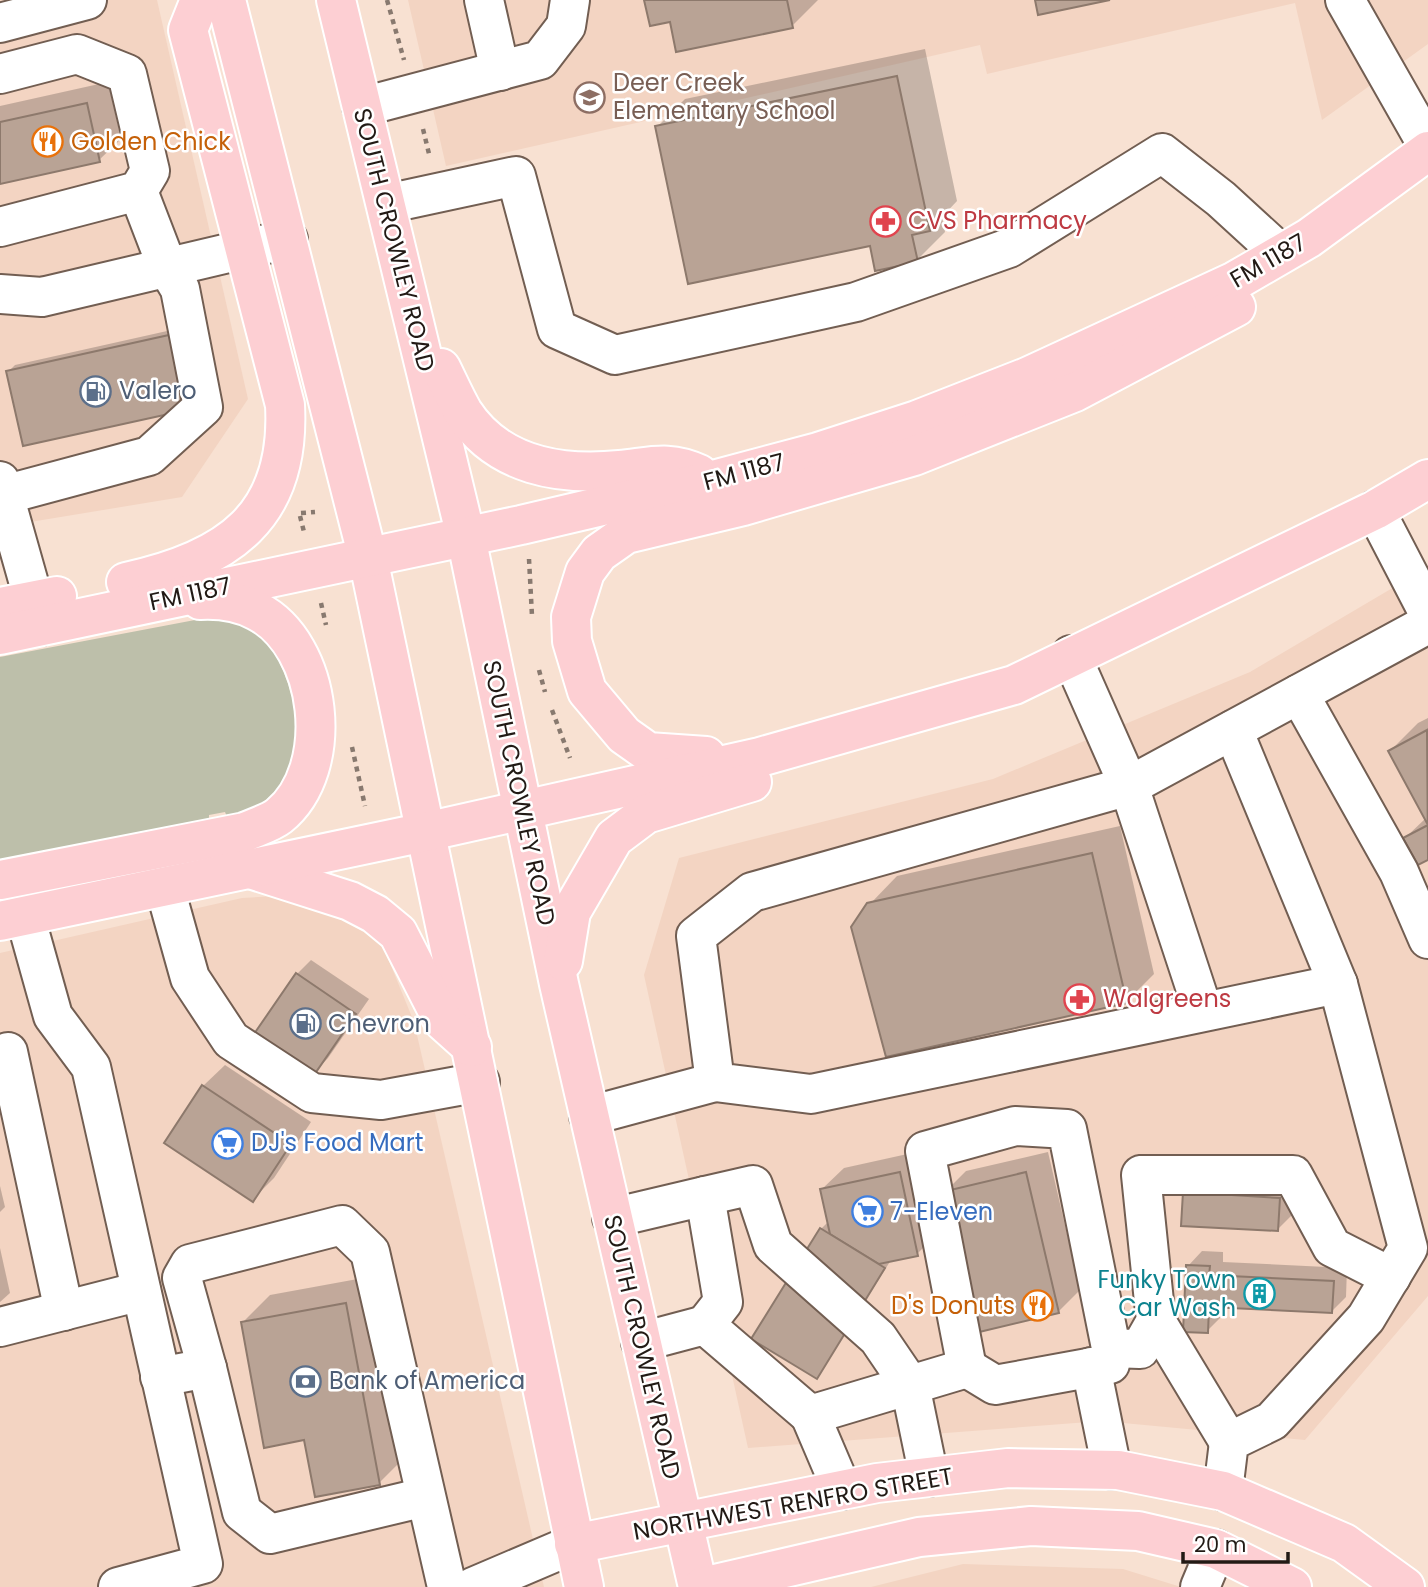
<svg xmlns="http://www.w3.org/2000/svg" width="1428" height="1587" font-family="Poppins,sans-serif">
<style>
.built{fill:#f3d4c2}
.green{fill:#bdbfaa}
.shadow{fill:#0003}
.building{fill:#b9a395;stroke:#8d796c;stroke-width:2}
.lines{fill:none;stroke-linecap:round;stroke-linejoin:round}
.minor-casing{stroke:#725e52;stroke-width:42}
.major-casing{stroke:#fff;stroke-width:42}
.path{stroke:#88796f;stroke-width:4.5;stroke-dasharray:5 5;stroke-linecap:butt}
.minor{stroke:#fff;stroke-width:38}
.major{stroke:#fdcfd3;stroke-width:38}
.labels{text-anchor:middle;stroke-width:5;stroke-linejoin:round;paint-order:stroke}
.education-label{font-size:24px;fill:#785e54;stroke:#fff;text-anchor:start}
.food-label{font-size:24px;fill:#c56008;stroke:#fff;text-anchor:start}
.health-label{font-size:24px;fill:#be3a42;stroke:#fff;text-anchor:start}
.street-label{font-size:24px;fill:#221a15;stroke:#fff}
.service-label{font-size:24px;fill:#4e5e75;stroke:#fff;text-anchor:start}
.shop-label{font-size:24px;fill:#366cbe;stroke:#fff;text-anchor:start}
.culture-label{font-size:24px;fill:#0d838f;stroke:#fff;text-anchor:end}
</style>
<rect width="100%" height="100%" fill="#f8e1d2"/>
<g class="built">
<polygon points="0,0 157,0 248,399 182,497 0,527"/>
<polygon points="408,0 1428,0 1428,44 1322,120 1295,3 987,74 980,45 446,166"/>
<polygon points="1428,567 1428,1296 1305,1440 1102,1421 748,1448 644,975 679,858 993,779 1250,672"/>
<polygon points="275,896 365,926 385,951 414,1022 544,1587 0,1587 0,953 242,898"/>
<polygon points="963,1564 1123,1569 1181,1587 871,1587"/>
</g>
<path class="green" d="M 216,616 C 225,618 235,619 243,622 C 284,640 308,727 292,766 C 281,792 255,814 227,817 L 225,812 L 209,815 L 209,821 L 0,866 L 0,657 Z"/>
<g class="shadow">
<polygon points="646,0 818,0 792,26 671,20"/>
<polygon points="925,49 957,201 942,217 945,232 917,260 872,244 657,127 685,99"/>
<polygon points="108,82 121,139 99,160 0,183 0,106"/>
<polygon points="176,329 192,401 8,372 15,365"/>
<polygon points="1428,718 1428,858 1419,862 1405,838 1426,818 1390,751 1418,723"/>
<polygon points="1120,826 1154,974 1126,1002 869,905 897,876"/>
<polygon points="311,960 369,999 328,1058 314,1073 297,974"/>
<polygon points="225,1065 311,1122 274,1178 253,1199 203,1086"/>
<polygon points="921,1151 938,1233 917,1254 891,1260 817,1377 821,1229 829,1221 822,1189 844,1168"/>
<polygon points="1048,1152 1080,1290 1058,1312 944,1193 966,1171"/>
<polygon points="1294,1184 1292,1215 1278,1229 1184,1193"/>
<polygon points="0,1186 5,1207 0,1212"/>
<polygon points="0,1248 10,1293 0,1302"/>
<polygon points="1202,1251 1223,1252 1223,1262 1347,1268 1346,1297 1331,1312 1222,1306 1221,1317 1207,1331 1188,1266"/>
<polygon points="374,1276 407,1455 379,1483 305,1438 242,1323 270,1295"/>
</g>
<g class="building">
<polygon points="644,0 787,0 793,28 676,52 670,22 650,26"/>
<polygon points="1035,0 1110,0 1038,15"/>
<polygon points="897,76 930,231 912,235 918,262 875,271 870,246 688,284 655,126"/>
<polygon points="87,103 100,162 0,184 0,122"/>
<polygon points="169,335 187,410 23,446 6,371"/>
<polygon points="1427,730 1428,860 1418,865 1403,838 1428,825 1388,751"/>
<polygon points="1092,853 1127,1003 886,1057 851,927 867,903"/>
<polygon points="296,973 356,1014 314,1075 254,1034"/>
<polygon points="202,1085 291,1144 253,1202 164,1143"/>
<polygon points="900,1172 918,1256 879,1264 830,1234 820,1189"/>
<polygon points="1026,1172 1059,1313 975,1333 942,1192"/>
<polygon points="1183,1192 1280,1198 1278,1231 1181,1226"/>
<polygon points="820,1228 885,1268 817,1379 751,1339"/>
<polygon points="1186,1265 1210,1266 1209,1275 1334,1281 1332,1313 1209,1307 1208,1333 1183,1332"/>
<polygon points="346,1303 380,1485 315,1497 304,1440 264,1448 241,1322"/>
</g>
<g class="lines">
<defs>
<g id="minor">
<polyline points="484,0 500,71"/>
<polyline points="1345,0 1428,146"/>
<polyline points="0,23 87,0"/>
<polyline points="0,74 77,54 127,74 150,171 138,191 0,227"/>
<polyline points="362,107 540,60 566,26 570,0"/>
<polyline points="386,204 516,176 557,329 615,355 856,302 1009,248 1162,153 1221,199 1280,253"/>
<polyline points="0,294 42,297 288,239"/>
<polyline points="0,481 41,626"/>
<polyline points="0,496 149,456 203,407 180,289 168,269 138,191"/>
<polyline points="1375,510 1428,612"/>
<polyline points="1071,655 1129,786 1428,624"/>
<polyline points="1299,694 1399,872 1428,939"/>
<polyline points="1233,730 1338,984"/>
<polyline points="164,885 190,978 231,1040 312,1093 381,1100 480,1082"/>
<polyline points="25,916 53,1016 91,1067 203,1564 118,1587"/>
<polyline points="1203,1011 1129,786 752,892 696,936 715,1082 811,1094 1338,984 1408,1248 1366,1318 1272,1421 1229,1442 1223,1491"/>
<polyline points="8,1052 64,1311"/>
<polyline points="589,1116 715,1082"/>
<polyline points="705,1196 753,1185 773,1245 878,1338 910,1385 929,1477"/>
<polyline points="612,1218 705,1196 723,1302 705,1325"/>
<polyline points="1156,1321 1229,1442"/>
<polyline points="0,1327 141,1291"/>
<polyline points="641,1342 705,1325 810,1415 967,1368 925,1151 1015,1126 1067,1129 1111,1348 1140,1349 1156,1321 1141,1175 1293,1175 1332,1247 1391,1277"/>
<polyline points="1091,1367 1112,1470"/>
<polyline points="207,1368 242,1512 270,1534 425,1497"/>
<polyline points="967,1368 995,1385 1110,1364 1111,1348"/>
<polyline points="160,1377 207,1368 182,1278 190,1264 342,1225 370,1252 447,1587"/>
<polyline points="810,1415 842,1490"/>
<polyline points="473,1587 574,1544"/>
<polyline points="1200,1587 1216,1549"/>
</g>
<g id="major">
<polyline points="226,0 368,558 584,1587"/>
<polyline points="336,0 466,537 559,984 698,1587"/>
<path d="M 441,368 C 448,382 455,398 463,412 C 498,466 560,476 620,470 C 651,467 669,460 699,474"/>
<path d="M 126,582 C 228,560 291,517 285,405 L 188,30 L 200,0"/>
<polyline points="0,607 57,596"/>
<polyline points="0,635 521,525 713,480 818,452 917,420 1027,377 1235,281 1309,238 1428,151"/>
<polyline points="706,756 648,752 624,735 587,691 572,641 571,617 585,572 599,553 626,534 743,506 914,456 1075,392 1236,307"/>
<polyline points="247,868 350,901 375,914 398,933 443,1021 472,1047"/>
<path d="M 0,880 L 245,832 C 256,827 270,823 279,816 C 337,769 323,645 257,611 C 240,602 219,599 200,600"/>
<polyline points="0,921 425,832 760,757 1014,685 1375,510 1428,479"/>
<polyline points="563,961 571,912 614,838 646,814 752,782"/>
<polyline points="574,1544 877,1483 1008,1468 1118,1470 1223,1491 1344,1543 1405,1587"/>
<polyline points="702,1587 919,1537 1031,1526 1138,1531 1216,1549 1292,1587"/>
</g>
</defs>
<use href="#minor" class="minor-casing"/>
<use href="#major" class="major-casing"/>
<g class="path">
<polyline points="387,0 404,60"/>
<polyline points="423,129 430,158"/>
<polyline points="301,513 315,512"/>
<polyline points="300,516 304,532"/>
<polyline points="529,559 532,616"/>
<polyline points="321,603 326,625"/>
<polyline points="539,670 545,692"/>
<polyline points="552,710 570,758"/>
<polyline points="352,747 365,806"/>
</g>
<use href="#minor" class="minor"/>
<use href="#major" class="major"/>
</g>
<defs>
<symbol id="school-ring" viewBox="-11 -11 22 22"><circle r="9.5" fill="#fff" stroke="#8d6e63" stroke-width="1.5"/><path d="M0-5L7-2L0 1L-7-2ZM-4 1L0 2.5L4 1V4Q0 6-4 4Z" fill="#8d6e63"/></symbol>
<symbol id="restaurant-ring" viewBox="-11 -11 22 22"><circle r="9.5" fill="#fff" stroke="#e8710a" stroke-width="1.5"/><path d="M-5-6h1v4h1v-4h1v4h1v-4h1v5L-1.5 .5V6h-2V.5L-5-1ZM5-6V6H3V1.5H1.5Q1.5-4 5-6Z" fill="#e8710a"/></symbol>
<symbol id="pharmacy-ring" viewBox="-11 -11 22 22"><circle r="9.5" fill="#fff" stroke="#e0444e" stroke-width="1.5"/><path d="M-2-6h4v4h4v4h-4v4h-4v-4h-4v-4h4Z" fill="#e0444e"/></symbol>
<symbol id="fuel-ring" viewBox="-11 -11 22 22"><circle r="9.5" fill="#fff" stroke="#5c6f8a" stroke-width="1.5"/><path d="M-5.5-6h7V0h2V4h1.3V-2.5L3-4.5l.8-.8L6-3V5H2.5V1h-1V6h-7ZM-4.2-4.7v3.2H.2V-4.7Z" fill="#5c6f8a"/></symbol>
<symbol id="supermarket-ring" viewBox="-11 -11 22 22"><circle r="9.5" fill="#fff" stroke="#3f7fe0" stroke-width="1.5"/><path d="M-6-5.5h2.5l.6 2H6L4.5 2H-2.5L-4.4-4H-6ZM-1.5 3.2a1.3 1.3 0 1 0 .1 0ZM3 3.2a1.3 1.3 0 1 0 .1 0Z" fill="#3f7fe0"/></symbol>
<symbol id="building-ring" viewBox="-11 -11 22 22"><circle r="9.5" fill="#fff" stroke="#0f9aa8" stroke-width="1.5"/><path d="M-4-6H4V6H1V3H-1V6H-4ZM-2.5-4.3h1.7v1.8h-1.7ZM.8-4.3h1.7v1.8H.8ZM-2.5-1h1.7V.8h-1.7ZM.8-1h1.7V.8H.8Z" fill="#0f9aa8"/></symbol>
<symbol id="bank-ring" viewBox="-11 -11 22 22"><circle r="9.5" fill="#fff" stroke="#5c6f8a" stroke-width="1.5"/><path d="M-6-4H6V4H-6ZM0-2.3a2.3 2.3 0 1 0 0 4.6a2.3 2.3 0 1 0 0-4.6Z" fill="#5c6f8a"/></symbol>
</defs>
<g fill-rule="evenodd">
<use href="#school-ring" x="572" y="80" width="35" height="35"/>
<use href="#restaurant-ring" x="30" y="124" width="35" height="35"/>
<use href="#pharmacy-ring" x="868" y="204" width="35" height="35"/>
<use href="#fuel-ring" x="78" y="374" width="35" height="35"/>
<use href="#pharmacy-ring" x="1062" y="982" width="35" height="35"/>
<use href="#fuel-ring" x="288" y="1006" width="35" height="35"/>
<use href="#supermarket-ring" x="210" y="1126" width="35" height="35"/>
<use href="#supermarket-ring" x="850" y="1194" width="35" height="35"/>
<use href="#building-ring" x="1242" y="1276" width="35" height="35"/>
<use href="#restaurant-ring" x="1020" y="1288" width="35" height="35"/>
<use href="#bank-ring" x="288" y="1364" width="35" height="35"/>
</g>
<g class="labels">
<g class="education-label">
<text x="613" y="91">Deer Creek<tspan x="613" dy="28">Elementary School</tspan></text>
</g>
<g class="food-label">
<text x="71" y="150">Golden Chick</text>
<text x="1015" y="1314" text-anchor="end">D's Donuts</text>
</g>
<g class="health-label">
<text x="908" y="229">CVS Pharmacy</text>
<text x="1103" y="1007">Walgreens</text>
</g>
<g class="street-label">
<text transform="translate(394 240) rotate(76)" y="8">SOUTH CROWLEY ROAD</text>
<text transform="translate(1268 261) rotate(-30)" y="8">FM 1187</text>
<text transform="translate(744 472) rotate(-15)" y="8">FM 1187</text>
<text transform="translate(190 594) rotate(-12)" y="8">FM 1187</text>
<text transform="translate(519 793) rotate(78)" y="8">SOUTH CROWLEY ROAD</text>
<text transform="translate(642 1347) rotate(77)" y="8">SOUTH CROWLEY ROAD</text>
<text transform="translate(793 1504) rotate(-10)" y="8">NORTHWEST RENFRO STREET</text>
</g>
<g class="service-label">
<text x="119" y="399">Valero</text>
<text x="328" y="1032">Chevron</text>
<text x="329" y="1389">Bank of America</text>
</g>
<g class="shop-label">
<text x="251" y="1151">DJ's Food Mart</text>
<text x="890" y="1220">7-Eleven</text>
</g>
<g class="culture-label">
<text x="1236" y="1288">Funky Town<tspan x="1236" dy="28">Car Wash</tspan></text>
</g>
</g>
<path d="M1183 1552v10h105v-10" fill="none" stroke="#221a15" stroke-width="3.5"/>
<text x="1194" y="1552" font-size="21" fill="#221a15" stroke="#ffffff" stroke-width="5" paint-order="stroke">20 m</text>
</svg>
